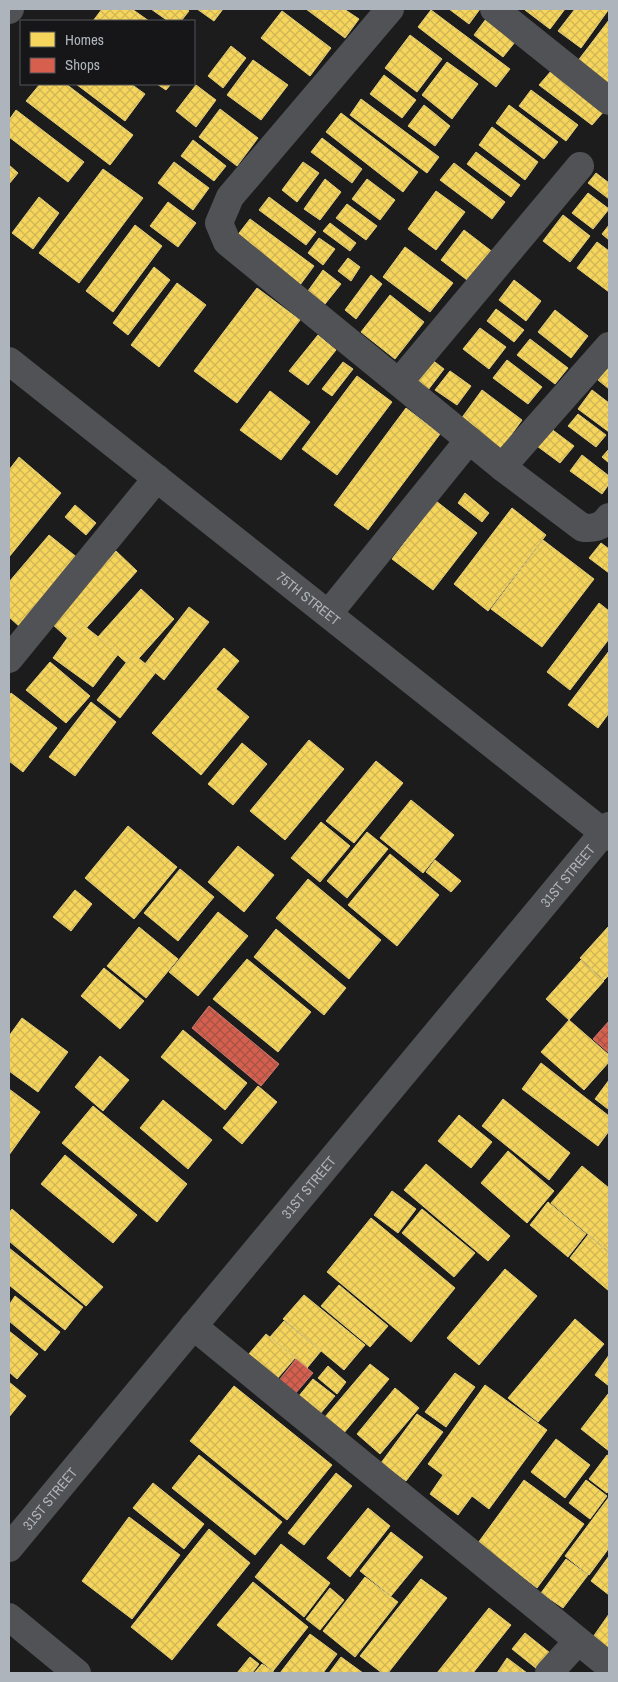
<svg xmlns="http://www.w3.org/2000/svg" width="618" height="1682" font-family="'Archivo Narrow',sans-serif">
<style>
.homes{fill:url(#homes-cross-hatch);stroke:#e0cb78}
.shops{fill:url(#shops-cross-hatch);stroke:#ca796e}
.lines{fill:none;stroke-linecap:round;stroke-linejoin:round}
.minor{stroke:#505255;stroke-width:28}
.tertiary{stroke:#505255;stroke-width:28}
.labels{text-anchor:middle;stroke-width:5;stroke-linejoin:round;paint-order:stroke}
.street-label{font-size:14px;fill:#aeb4bb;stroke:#161618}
</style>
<defs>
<pattern id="homes-cross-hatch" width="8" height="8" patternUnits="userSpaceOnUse" patternTransform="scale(1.25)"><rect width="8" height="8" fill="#f6d55c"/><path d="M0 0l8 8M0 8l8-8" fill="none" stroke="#cfb555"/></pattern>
<pattern id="shops-cross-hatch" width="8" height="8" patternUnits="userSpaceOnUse" patternTransform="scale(1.25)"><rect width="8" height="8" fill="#d6604d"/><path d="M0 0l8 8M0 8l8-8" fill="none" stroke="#a55347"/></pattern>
</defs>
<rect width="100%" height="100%" fill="#1c1c1c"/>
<g class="homes">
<polygon points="102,9 132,9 149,21 93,21"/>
<polygon points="151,9 186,9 189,11 181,21 168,21"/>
<polygon points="197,9 223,9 214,21"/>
<polygon points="306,9 344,9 359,19 345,38"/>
<polygon points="449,9 480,9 469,24"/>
<polygon points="527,9 565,9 550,29 525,10"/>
<polygon points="575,9 609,9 581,48 558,31"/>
<polygon points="431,10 510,69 496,87 418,27"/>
<polygon points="282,11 331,48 310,76 261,38"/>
<polygon points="489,15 519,37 503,57 474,35"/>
<polygon points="609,20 609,85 577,62"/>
<polygon points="410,35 442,59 417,92 385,68"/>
<polygon points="231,46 246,58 223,88 208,76"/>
<polygon points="253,60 288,85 261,120 227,95"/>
<polygon points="447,62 478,84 452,119 422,95"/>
<polygon points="552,70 605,110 592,125 539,85"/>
<polygon points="384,75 416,100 402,118 370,94"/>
<polygon points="40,84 66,84 133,135 110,165 26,101"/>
<polygon points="76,84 131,84 145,94 125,121"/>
<polygon points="157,84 171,84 166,90"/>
<polygon points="196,85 216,100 196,127 176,111"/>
<polygon points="531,90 578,125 566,141 519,106"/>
<polygon points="361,99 439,157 427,173 350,115"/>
<polygon points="424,105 450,126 435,146 408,126"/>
<polygon points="509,105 558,142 544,159 496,123"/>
<polygon points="220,109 258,138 237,166 199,137"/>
<polygon points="16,110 84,162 68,182 9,137 9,120"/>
<polygon points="341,113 418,172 403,192 326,132"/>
<polygon points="492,127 538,162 525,180 479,145"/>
<polygon points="322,138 362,169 352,183 311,152"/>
<polygon points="193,140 226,166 214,181 181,156"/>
<polygon points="476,152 520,185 511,197 467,164"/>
<polygon points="174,162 209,188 193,210 158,183"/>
<polygon points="303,162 319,173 297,202 282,190"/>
<polygon points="454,163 505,202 492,219 440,180"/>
<polygon points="9,165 18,173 9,184"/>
<polygon points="103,169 143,198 79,283 39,253"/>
<polygon points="596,173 609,183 609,199 588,183"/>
<polygon points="325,179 341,192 320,220 304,209"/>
<polygon points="367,179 395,200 380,220 352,199"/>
<polygon points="436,191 465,212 436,250 408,229"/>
<polygon points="588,193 609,209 593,229 572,213"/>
<polygon points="39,197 59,213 33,249 12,233"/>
<polygon points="269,197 316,232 306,245 259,210"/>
<polygon points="168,202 196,223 178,247 150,226"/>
<polygon points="347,204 377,226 366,240 336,218"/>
<polygon points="563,215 590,236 570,262 543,241"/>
<polygon points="250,219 314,266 300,285 236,237"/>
<polygon points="330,223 356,243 350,251 323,231"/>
<polygon points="135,225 162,246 113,312 86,291"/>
<polygon points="609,225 609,240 602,234"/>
<polygon points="464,230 494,253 471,283 441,260"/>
<polygon points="319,238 335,249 323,265 308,253"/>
<polygon points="597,242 609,251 609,292 577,268"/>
<polygon points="405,247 453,283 430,312 383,277"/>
<polygon points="348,258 360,267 351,281 338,271"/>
<polygon points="154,267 170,280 128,335 113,323"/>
<polygon points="323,270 341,284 325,304 308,291"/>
<polygon points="371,275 382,284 356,319 345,310"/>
<polygon points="514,280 541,301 526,321 499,300"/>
<polygon points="177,283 206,305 159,367 131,345"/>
<polygon points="257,288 300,320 237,403 194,371"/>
<polygon points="390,295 424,322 395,359 361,332"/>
<polygon points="496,309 524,330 514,342 487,321"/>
<polygon points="555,310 588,336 571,358 538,332"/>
<polygon points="480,328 506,347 489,369 463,349"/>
<polygon points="318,335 336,350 308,385 289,371"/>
<polygon points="530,339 568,368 555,384 517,355"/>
<polygon points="427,356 444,369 428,390 411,378"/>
<polygon points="507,360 542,387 528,404 493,378"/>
<polygon points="343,362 353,369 332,396 322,389"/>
<polygon points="609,365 609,389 598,380"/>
<polygon points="450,371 471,386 457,405 435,390"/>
<polygon points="357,376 392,402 337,475 302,449"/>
<polygon points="482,390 522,420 501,449 461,419"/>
<polygon points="592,390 609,403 609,432 578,409"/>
<polygon points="270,391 310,422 281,460 240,430"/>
<polygon points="406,408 440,434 368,530 334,505"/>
<polygon points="578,414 606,435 596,447 568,426"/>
<polygon points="550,428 574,446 560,463 537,446"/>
<polygon points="609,449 609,463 602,457"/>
<polygon points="582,455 609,476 609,484 602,494 570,471"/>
<polygon points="19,457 61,493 9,557 9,470"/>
<polygon points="465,493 489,513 482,522 458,503"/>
<polygon points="436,501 477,533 433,590 392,559"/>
<polygon points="75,505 96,523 86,535 65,517"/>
<polygon points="512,508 546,535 488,611 454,584"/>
<polygon points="49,535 79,559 20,627 9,617 9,582"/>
<polygon points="543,540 594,579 542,647 491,609"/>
<polygon points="601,543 609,549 609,573 589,558"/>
<polygon points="116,551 137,571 73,643 51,623"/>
<polygon points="141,589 174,619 131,667 98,637"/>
<polygon points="599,603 609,611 609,639 570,690 547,672"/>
<polygon points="189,607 209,622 164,680 145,664"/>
<polygon points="79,622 119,653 93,687 53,658"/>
<polygon points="224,648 239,661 216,689 249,717 201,775 152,733"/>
<polygon points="609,651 609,713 598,728 568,705"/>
<polygon points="133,654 156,672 120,718 97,700"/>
<polygon points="50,662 90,696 66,723 26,690"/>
<polygon points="11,693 57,728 23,772 9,761 9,696"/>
<polygon points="91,702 116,722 75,776 49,757"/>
<polygon points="309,740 344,769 285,840 250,811"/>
<polygon points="242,743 267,764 233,805 208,784"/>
<polygon points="376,761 403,783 354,843 326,821"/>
<polygon points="411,800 454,835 423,873 380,838"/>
<polygon points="321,822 350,846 320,882 291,858"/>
<polygon points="128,826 177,867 134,919 85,878"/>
<polygon points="367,832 388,849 347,898 327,881"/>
<polygon points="238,846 274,875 244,912 208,882"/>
<polygon points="390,854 439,895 397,946 348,905"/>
<polygon points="435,860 461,881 451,892 426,872"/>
<polygon points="180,869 214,897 178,941 144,913"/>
<polygon points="308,879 381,940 349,979 276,918"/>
<polygon points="75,890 92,904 71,931 53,917"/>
<polygon points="218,912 248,936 198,996 169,972"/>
<polygon points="139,927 178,959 146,998 107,966"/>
<polygon points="608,927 609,975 604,980 580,958"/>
<polygon points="276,929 346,988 324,1015 254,957"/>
<polygon points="247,959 311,1012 278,1052 213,999"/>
<polygon points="581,960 604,981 569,1020 546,999"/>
<polygon points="104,968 144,1001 120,1029 81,996"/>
<polygon points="22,1018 68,1052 38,1092 9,1071 9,1036"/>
<polygon points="569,1020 609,1055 609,1062 584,1090 541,1052"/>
<polygon points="183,1030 247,1083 225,1110 161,1057"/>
<polygon points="100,1056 129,1080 103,1111 75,1087"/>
<polygon points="541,1063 609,1116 609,1131 598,1146 522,1089"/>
<polygon points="609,1080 609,1107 608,1109 595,1099"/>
<polygon points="258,1086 277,1102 242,1144 223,1128"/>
<polygon points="9,1089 40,1112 9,1155"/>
<polygon points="503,1099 570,1153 549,1180 482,1126"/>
<polygon points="163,1100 212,1140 188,1169 140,1128"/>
<polygon points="93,1106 187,1184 157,1222 62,1143"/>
<polygon points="459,1115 492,1142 471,1168 438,1141"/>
<polygon points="508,1151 554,1191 527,1223 481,1183"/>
<polygon points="65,1155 137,1215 113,1243 41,1184"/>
<polygon points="426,1164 510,1236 488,1261 404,1190"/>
<polygon points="582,1166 609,1188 609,1252 551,1203"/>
<polygon points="392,1191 416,1209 398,1233 374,1215"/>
<polygon points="548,1202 586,1234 568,1257 530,1225"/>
<polygon points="12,1209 103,1287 86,1306 9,1241 9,1213"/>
<polygon points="422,1209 475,1253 454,1277 402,1233"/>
<polygon points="371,1218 455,1288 411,1342 327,1272"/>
<polygon points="588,1235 609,1253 609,1291 570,1258"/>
<polygon points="9,1248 83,1307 65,1330 9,1285"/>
<polygon points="505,1269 537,1296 479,1365 447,1338"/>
<polygon points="339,1285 388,1326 370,1347 321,1306"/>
<polygon points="304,1295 365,1345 344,1370 283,1319"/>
<polygon points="15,1296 60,1332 45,1351 9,1321 9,1305"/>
<polygon points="575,1319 604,1344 538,1422 508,1398"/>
<polygon points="284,1321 321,1351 307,1368 270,1337"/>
<polygon points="9,1331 38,1354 17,1379 9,1372"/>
<polygon points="266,1334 295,1358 271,1386 242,1362"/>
<polygon points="609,1355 609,1386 595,1375"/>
<polygon points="370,1364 389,1379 338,1440 319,1424"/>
<polygon points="328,1366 346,1382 337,1394 318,1378"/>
<polygon points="455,1373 475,1387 446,1427 425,1412"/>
<polygon points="313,1379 335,1396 314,1421 293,1403"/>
<polygon points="9,1382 26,1396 9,1417"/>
<polygon points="485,1385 547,1430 489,1509 472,1496 458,1515 430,1494 443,1475 428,1464"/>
<polygon points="234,1386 332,1465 287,1520 190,1441"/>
<polygon points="395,1388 419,1408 380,1454 357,1434"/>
<polygon points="608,1394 609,1395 609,1451 581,1429"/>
<polygon points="417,1414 443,1432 406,1481 381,1463"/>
<polygon points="556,1439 590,1465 565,1498 531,1472"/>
<polygon points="199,1455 282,1522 255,1555 172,1488"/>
<polygon points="607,1455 609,1456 609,1490 607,1493 589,1479"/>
<polygon points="336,1473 352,1486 304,1545 288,1533"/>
<polygon points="524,1480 584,1524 537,1588 478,1543"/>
<polygon points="586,1480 607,1496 590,1519 569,1503"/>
<polygon points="153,1483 204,1524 184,1549 133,1508"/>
<polygon points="609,1497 609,1548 589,1575 565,1556"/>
<polygon points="368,1508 390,1526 350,1577 327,1558"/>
<polygon points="129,1517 180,1555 132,1619 82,1581"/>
<polygon points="209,1529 250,1563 172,1660 131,1627"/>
<polygon points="391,1532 423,1557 391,1596 360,1571"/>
<polygon points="281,1544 330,1583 304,1617 255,1577"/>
<polygon points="609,1556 609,1595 591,1581"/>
<polygon points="566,1559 588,1575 563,1608 541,1593"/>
<polygon points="365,1577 398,1602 355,1657 323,1631"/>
<polygon points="421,1579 447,1598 388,1673 382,1673 360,1656"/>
<polygon points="253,1582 308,1627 273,1671 217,1625"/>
<polygon points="330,1588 344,1600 320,1630 306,1619"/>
<polygon points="489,1608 511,1625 473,1673 437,1673"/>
<polygon points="609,1614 609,1650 593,1637"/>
<polygon points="525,1633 550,1653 537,1669 512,1649"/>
<polygon points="310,1634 337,1654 323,1673 280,1673"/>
<polygon points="250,1657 259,1664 252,1673 237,1673"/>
<polygon points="341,1657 363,1673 329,1673"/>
<polygon points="507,1658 527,1673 497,1673"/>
<polygon points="262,1664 275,1673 254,1673"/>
</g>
<g class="shops">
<polygon points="209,1006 279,1064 261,1086 192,1028"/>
<polygon points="609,1021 609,1053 593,1039"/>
<polygon points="296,1359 313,1373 288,1402 272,1389"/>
</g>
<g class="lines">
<g class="minor">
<path d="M 390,9 L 230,197 L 219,223 L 227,242 L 502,467 L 583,528 C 595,528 602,527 609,517"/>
<polyline points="494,9 609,101"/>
<polyline points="9,10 10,9"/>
<path id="s1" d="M 9,361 L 609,837"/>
<polyline points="400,381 580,166"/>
<polyline points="502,467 609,346"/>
<polyline points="329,613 469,440"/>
<polyline points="9,659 157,478"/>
<polyline points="193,1326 609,1666"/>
<path id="s2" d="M 9,1548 L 609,826"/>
<polyline points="549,1673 578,1641"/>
</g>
<polyline class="tertiary" points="9,1617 77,1673"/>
</g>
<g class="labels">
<g class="street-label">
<text dy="5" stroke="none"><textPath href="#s1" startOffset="382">75TH STREET</textPath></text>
<text dy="5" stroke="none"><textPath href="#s2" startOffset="874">31ST STREET</textPath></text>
<text dy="5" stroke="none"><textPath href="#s2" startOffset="469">31ST STREET</textPath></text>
<text dy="5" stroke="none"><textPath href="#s2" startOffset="64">31ST STREET</textPath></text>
</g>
</g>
<rect width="618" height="1682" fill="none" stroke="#aeb4bb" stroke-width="20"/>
<rect x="20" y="20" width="175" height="65" fill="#161618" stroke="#535559"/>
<rect x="30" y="32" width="25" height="15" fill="#f6d55c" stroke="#535559"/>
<text x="65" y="45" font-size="15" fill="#aeb4bb">Homes</text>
<rect x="30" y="58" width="25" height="15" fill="#d6604d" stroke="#535559"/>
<text x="65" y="70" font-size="15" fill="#aeb4bb">Shops</text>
</svg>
